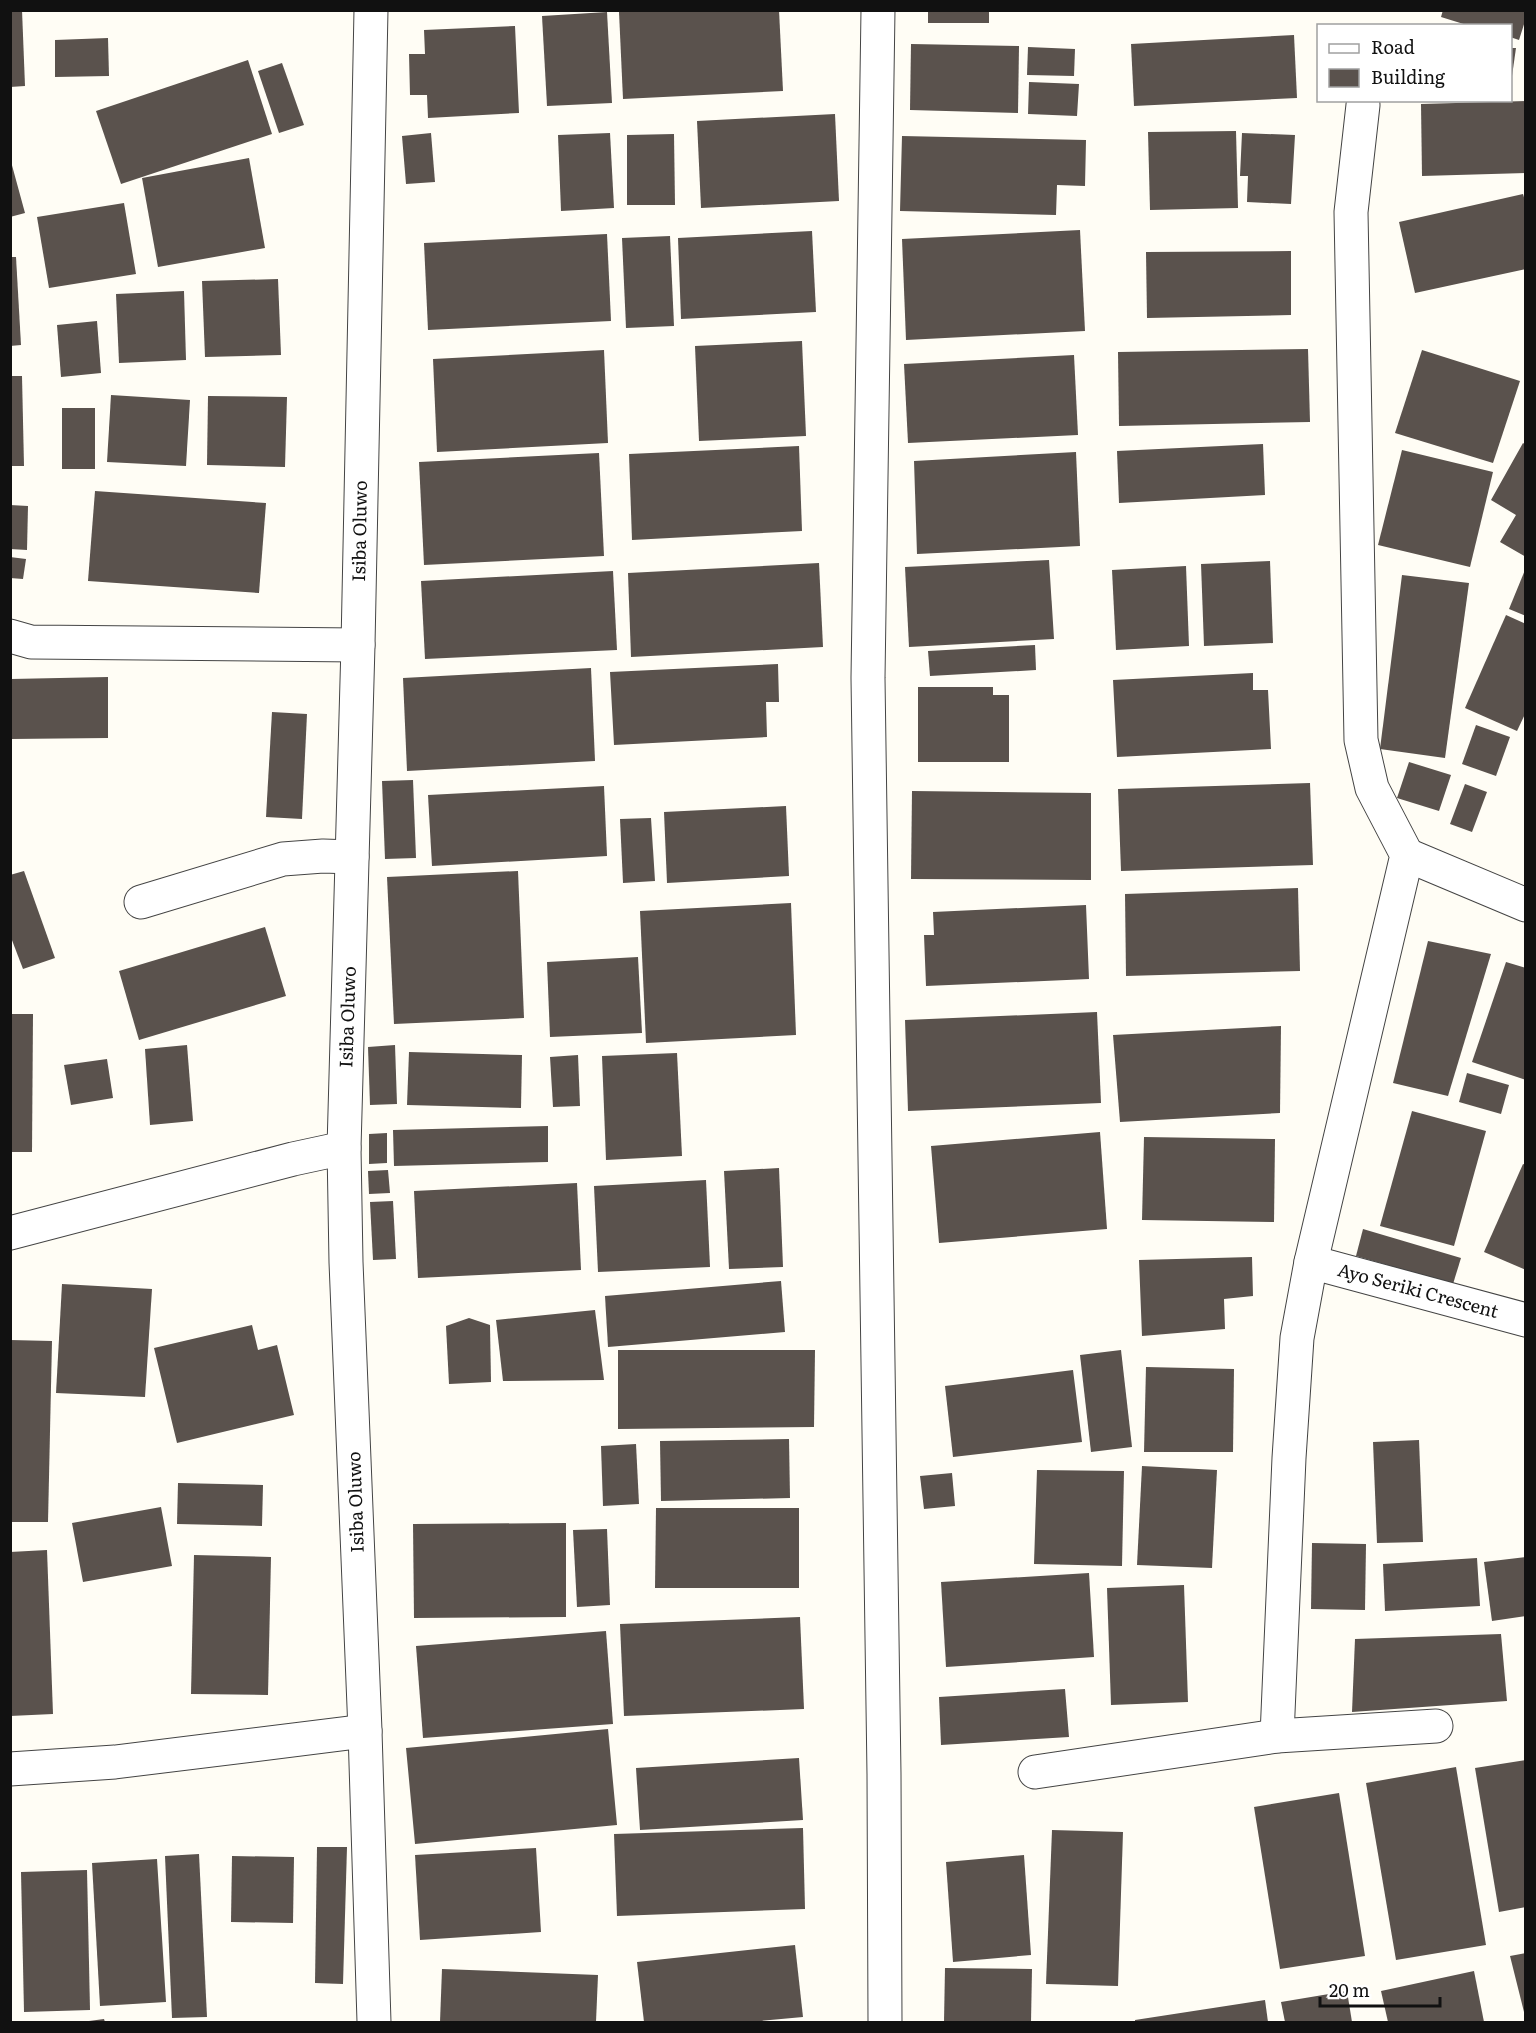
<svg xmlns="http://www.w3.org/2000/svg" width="1536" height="2033" font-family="Literata,serif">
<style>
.building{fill:#5a524d}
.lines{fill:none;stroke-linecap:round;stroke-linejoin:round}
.minor-casing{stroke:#444;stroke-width:35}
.minor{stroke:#fff;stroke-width:33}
.labels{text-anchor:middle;stroke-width:6;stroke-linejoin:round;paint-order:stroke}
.street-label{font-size:18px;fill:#111;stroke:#fff}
</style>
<rect width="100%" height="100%" fill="#fffdf5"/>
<g class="building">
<polygon points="10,10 22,10 25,86 10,87"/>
<polygon points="649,10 779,10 783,91 623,99 619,12"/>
<rect x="928" y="10" width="61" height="13"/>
<polygon points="1443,10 1526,10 1526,18 1519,40 1510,37 1510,26 1470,26 1441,17"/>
<polygon points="607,12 612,103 547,106 542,16"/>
<polygon points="515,26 519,113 428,118 427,95 410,95 409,54 425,54 424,30"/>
<polygon points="1294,35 1297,98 1134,106 1131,44"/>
<polygon points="108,38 109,76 55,77 55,40"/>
<polygon points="911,44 1019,46 1018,113 910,110"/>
<polygon points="1028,47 1075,49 1074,76 1027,75"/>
<polygon points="1510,48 1516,48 1512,76 1510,76"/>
<polygon points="248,60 272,134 121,184 96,111"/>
<polygon points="282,63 304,125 279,133 258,71"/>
<polygon points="1029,82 1079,84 1077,116 1028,114"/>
<polygon points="1526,101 1526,173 1422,176 1421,104"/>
<polygon points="835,114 839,201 701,208 697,121"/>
<polygon points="1236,131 1238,208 1150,210 1148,132"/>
<polygon points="431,133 435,182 406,184 402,136"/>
<polygon points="610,133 614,208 561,211 558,135"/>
<polygon points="1242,133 1295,135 1291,204 1247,202 1248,176 1240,176"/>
<polygon points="674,134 675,205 627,205 627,135"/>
<polygon points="902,136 1086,140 1085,186 1057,185 1056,215 900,211"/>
<polygon points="10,158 25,213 10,217"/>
<polygon points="249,158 265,248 158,267 142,178"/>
<polygon points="1523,194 1526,204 1526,269 1415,293 1399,222"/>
<polygon points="124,203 136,274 49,288 37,217"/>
<polygon points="1080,230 1085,331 906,340 902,239"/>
<polygon points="812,231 816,312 681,319 678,238"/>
<polygon points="607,234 611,321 428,330 424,243"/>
<polygon points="670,236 674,326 626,328 622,238"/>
<polygon points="1291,251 1291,315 1147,318 1146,252"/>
<polygon points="10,257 16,257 21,345 10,346"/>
<polygon points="278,279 281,355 205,357 202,281"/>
<polygon points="184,291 186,360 119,363 116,294"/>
<polygon points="97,321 101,373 61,377 57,325"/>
<polygon points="802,341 806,436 699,441 695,346"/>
<polygon points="1308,349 1310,422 1119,426 1118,352"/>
<polygon points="604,350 608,443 437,452 433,359"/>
<polygon points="1422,350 1520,381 1493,463 1395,433"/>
<polygon points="1074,355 1078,435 908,443 904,364"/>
<polygon points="10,376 22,376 24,466 10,466"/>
<polygon points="111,395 190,400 186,466 107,462"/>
<polygon points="208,396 287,397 285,467 207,465"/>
<rect x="62" y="408" width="33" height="61"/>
<polygon points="1523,443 1526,445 1526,557 1500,542 1516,515 1491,500"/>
<polygon points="1263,444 1265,495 1119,503 1117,451"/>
<polygon points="799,446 802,531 632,540 629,454"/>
<polygon points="1402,450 1493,472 1470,567 1378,545"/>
<polygon points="1076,452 1080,546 917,554 914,461"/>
<polygon points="599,453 604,556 424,565 419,462"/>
<polygon points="95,491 266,503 259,593 88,581"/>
<polygon points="10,505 28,506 27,550 10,549"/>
<polygon points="10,557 26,559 23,579 10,578"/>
<polygon points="1049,560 1054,639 909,647 905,567"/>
<polygon points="1270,561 1273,643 1204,646 1201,564"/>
<polygon points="819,563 823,647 631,657 628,573"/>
<polygon points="1186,566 1189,646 1116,650 1112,570"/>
<polygon points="1525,570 1526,570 1526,616 1509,609"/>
<polygon points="613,571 617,650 425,659 421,581"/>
<polygon points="1402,575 1469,583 1445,758 1380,749"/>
<polygon points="1506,615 1526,624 1526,712 1517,731 1465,708"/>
<polygon points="1035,645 1036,670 930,676 928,651"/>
<polygon points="778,664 779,702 766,702 767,737 614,745 610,672"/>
<polygon points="591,668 595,761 407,771 403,678"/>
<polygon points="1253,673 1253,690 1268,690 1271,749 1117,757 1113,680"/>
<polygon points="108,677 108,738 11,739 11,679"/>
<polygon points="918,687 993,687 993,695 1009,695 1009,762 918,762"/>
<polygon points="272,712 307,714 302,819 266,817"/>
<polygon points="1476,725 1510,737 1496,776 1462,764"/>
<polygon points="1409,762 1451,775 1439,811 1397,798"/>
<polygon points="413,780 416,858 385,859 382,781"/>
<polygon points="1310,783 1313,865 1121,871 1118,789"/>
<polygon points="1465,784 1487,792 1472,832 1450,824"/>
<polygon points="604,786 607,856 432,866 428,795"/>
<polygon points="912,791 1091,793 1091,880 911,879"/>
<polygon points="786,806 789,876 667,883 664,812"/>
<polygon points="651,818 655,881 623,883 620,819"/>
<polygon points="24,871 55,958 23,969 10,935 10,875"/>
<polygon points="518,871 524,1018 394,1024 387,877"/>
<polygon points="1298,888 1300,971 1126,976 1125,894"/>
<polygon points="791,903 796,1035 646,1043 640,911"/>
<polygon points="1086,905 1089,979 926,986 924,935 934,935 933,912"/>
<polygon points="265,927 286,996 139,1040 119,971"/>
<polygon points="1428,941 1491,954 1448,1096 1393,1083"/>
<polygon points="638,957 642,1033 550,1037 547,962"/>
<polygon points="1506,962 1526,968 1526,1080 1472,1062"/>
<polygon points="1097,1012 1101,1103 908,1111 905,1020"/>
<polygon points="10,1014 33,1014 32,1152 10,1152"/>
<polygon points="1281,1026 1280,1113 1120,1122 1113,1035"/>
<polygon points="187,1045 193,1121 150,1125 145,1049"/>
<polygon points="395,1045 397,1104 370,1105 368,1047"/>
<polygon points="409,1052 522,1055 521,1108 407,1105"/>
<polygon points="677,1053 682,1156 606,1160 602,1056"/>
<polygon points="578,1055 580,1106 553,1107 550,1057"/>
<polygon points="107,1059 113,1098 71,1105 64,1065"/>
<polygon points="1467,1073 1509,1085 1501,1114 1459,1102"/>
<polygon points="1412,1111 1486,1131 1454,1246 1380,1226"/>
<polygon points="548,1126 548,1162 394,1166 393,1130"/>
<polygon points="1100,1132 1107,1229 939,1243 931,1146"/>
<polygon points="387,1133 387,1163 369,1164 369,1134"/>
<polygon points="1144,1137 1275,1139 1274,1222 1142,1220"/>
<polygon points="1523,1164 1526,1165 1526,1270 1484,1252"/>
<polygon points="779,1168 783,1267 729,1269 724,1171"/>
<polygon points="388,1170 390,1193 369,1194 368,1171"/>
<polygon points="706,1180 710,1267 598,1272 594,1186"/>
<polygon points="577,1183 581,1270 418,1278 414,1191"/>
<polygon points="393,1201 396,1259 373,1260 370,1202"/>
<polygon points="1363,1229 1461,1258 1453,1284 1356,1256"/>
<polygon points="1252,1257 1253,1296 1224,1299 1225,1329 1142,1336 1139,1260"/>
<polygon points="781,1281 785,1332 608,1347 605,1296"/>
<polygon points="62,1284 152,1289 145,1397 56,1393"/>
<polygon points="595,1310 604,1380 503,1381 496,1320"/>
<polygon points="469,1318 490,1325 491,1382 449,1384 446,1326"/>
<polygon points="252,1325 258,1350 277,1345 294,1415 177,1443 154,1348"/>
<polygon points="10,1340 52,1341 48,1522 10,1522"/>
<polygon points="618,1350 815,1350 814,1427 618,1429"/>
<polygon points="1121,1350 1132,1447 1091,1452 1080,1355"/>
<polygon points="1146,1367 1234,1369 1233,1452 1144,1452"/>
<polygon points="1073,1370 1082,1442 953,1457 945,1386"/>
<polygon points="789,1439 790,1498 661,1501 660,1441"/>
<polygon points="1419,1440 1423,1542 1377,1543 1373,1442"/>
<polygon points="636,1444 639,1504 603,1506 601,1446"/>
<polygon points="1142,1466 1217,1470 1212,1568 1137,1565"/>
<polygon points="1037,1470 1124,1471 1122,1566 1034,1564"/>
<polygon points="952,1473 955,1506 924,1509 920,1476"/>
<polygon points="178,1483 263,1485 262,1526 177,1524"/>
<polygon points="161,1507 172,1566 83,1582 72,1523"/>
<polygon points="656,1508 799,1508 799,1588 655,1588"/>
<polygon points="566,1523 566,1617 414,1618 413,1524"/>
<polygon points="607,1529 610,1605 577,1607 573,1530"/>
<polygon points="1312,1543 1366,1544 1365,1610 1311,1609"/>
<polygon points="47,1550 53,1714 10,1716 10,1552"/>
<polygon points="194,1555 271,1557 268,1695 191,1694"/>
<polygon points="1526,1557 1526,1616 1492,1621 1484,1562"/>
<polygon points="1477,1558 1480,1606 1385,1611 1383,1564"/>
<polygon points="1089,1573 1094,1657 946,1667 941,1582"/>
<polygon points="1184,1585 1188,1702 1111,1705 1107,1588"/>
<polygon points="800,1617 804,1709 624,1716 620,1624"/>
<polygon points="606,1631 613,1724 423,1738 416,1646"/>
<polygon points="1501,1634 1507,1701 1352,1712 1355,1639"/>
<polygon points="1065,1689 1069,1737 941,1745 939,1697"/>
<polygon points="608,1729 617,1825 415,1844 406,1748"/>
<polygon points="799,1758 803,1820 640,1830 636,1768"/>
<polygon points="1526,1760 1526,1907 1499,1912 1475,1768"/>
<polygon points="1456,1767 1486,1945 1396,1960 1366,1783"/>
<polygon points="1339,1793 1365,1956 1280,1969 1254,1807"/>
<polygon points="803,1828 805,1909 617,1916 614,1834"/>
<polygon points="1052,1830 1123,1832 1118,1986 1046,1984"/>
<polygon points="317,1847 347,1847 343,1984 315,1983"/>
<polygon points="536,1848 541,1932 420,1940 415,1855"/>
<polygon points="199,1854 207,2017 172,2018 165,1856"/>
<polygon points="1024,1855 1031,1955 953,1962 946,1862"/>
<polygon points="232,1856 294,1857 293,1923 231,1922"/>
<polygon points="157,1859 166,2002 100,2006 92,1863"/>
<polygon points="87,1870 90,2010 24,2012 21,1872"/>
<polygon points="795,1945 803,2017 750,2022 644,2022 637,1962"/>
<polygon points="1526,1953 1526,2016 1525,2016 1510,1956"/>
<polygon points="945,1968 1032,1969 1031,2022 944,2022"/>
<polygon points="442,1969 598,1975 596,2022 440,2022"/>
<polygon points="1474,1971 1484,2022 1388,2022 1381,1991"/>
<polygon points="1347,1991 1352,2022 1285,2022 1281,2002"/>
<polygon points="1265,2000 1268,2022 1135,2022 1135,2020"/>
<polygon points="104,2019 105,2022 89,2022 89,2021"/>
</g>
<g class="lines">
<defs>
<g id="minor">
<polyline points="371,10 358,645 344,1148 346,1262 365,1731 374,2022"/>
<polyline points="878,10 868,678 884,1774 885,2022"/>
<polyline points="10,636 31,642 358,645"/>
<polyline points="1407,855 1526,905"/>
<polyline points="141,902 283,859 323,856 352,857"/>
<polyline points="10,1233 293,1159 344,1148"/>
<polyline points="1311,1262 1526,1320"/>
<polyline points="1277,1736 1289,1458 1297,1338 1311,1262 1407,855 1372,788 1361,740 1351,212 1363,105"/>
<polyline points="10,1769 115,1762 365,1731"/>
<polyline points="1035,1772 1277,1736 1436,1726"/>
</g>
</defs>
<use href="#minor" class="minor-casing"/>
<use href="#minor" class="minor"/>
</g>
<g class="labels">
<g class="street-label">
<text transform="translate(360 531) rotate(-89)" y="6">Isiba Oluwo</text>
<text transform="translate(348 1017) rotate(-88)" y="6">Isiba Oluwo</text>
<text transform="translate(1418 1291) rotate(15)" y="6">Ayo Seriki Crescent</text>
<text transform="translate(356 1502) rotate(-92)" y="6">Isiba Oluwo</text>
</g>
</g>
<rect width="1536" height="2033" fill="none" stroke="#111111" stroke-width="24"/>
<rect x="1317" y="24" width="195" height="78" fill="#ffffff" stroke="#a0a0a0" stroke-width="1.5"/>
<rect x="1329" y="44" width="30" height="9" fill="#ffffff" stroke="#a0a0a0" stroke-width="1.5"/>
<text x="1371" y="54" font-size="18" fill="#111111">Road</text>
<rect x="1329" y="69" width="30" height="18" fill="#5a524d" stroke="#a0a0a0" stroke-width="1.5"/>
<text x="1371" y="84" font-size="18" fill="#111111">Building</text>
<path d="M1320 1997v9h120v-9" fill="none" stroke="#111111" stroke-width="3"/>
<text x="1329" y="1997" font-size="18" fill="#111111" stroke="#ffffff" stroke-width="4.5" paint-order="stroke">20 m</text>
</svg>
